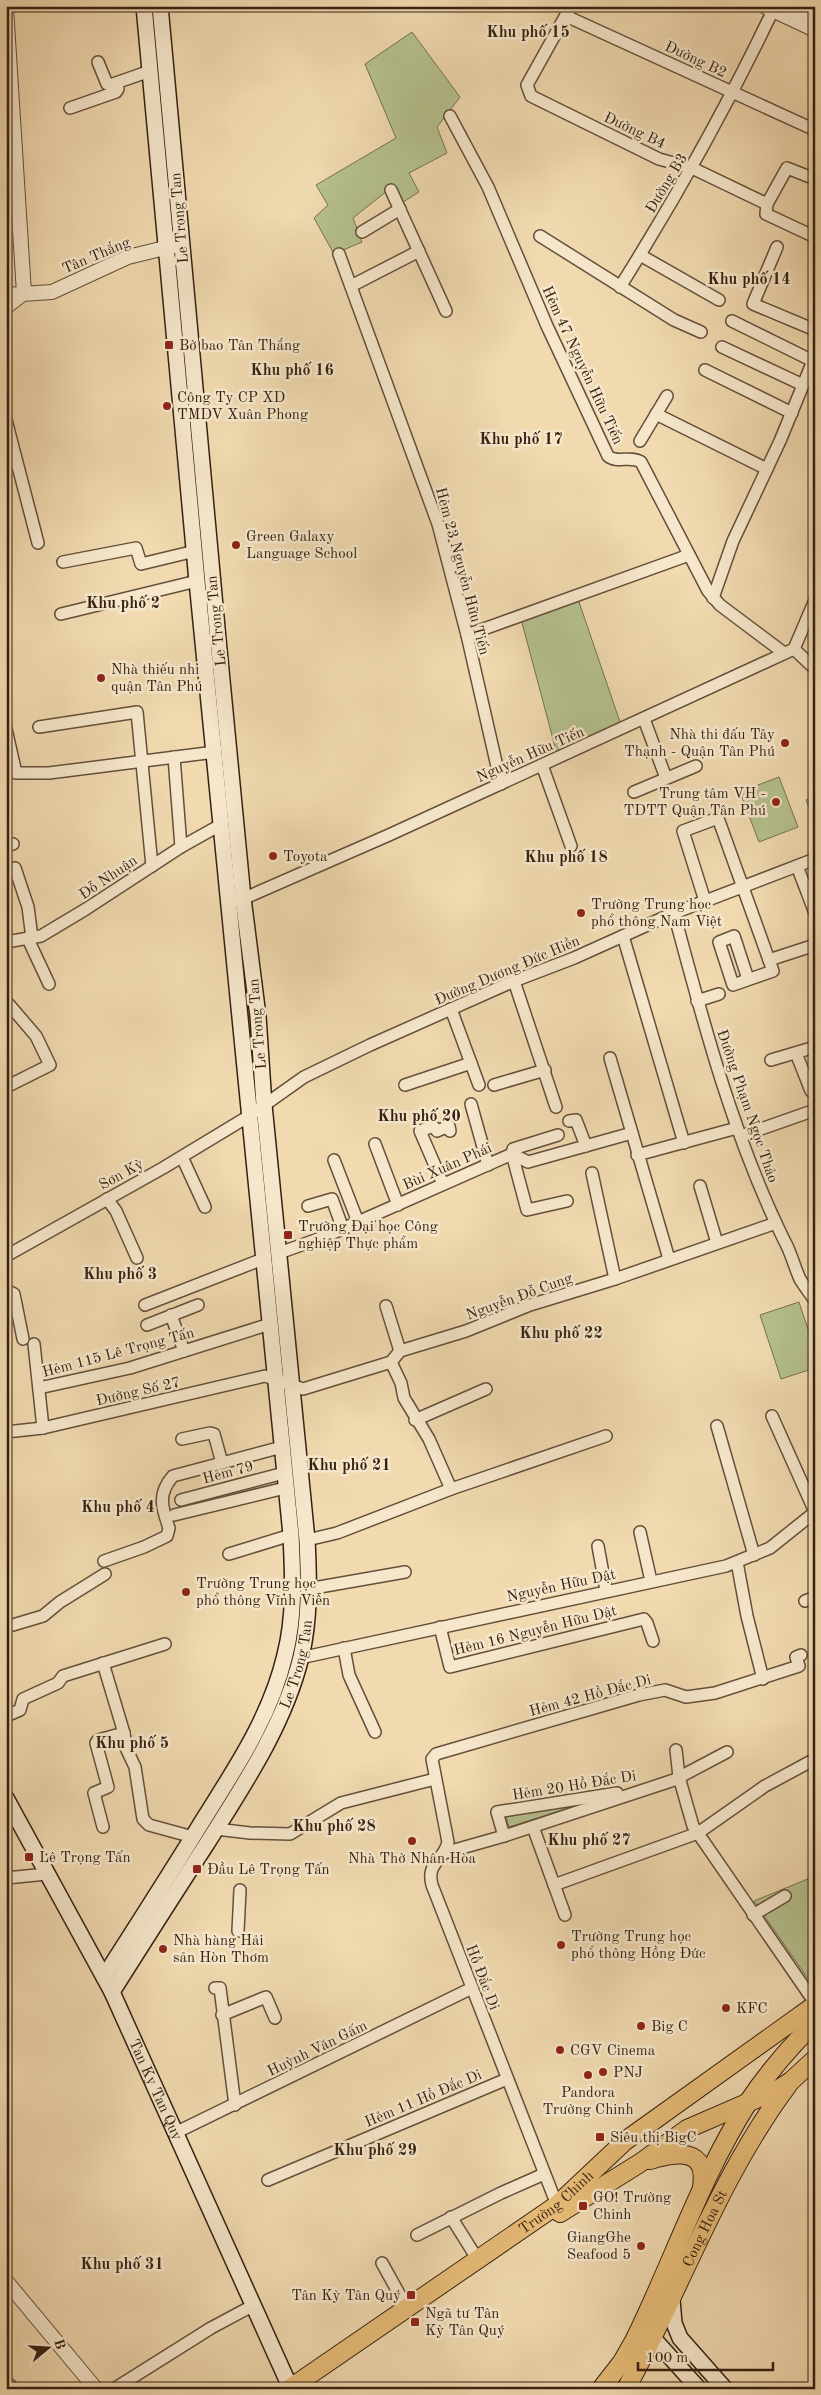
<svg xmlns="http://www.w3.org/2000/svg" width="821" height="2395" font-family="'Old Standard TT',serif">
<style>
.green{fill:#b5c18f;stroke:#757150}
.water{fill:#9bbab0;stroke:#727d71}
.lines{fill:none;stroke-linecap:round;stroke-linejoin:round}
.minor-casing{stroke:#644f3a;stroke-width:14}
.tertiary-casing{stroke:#644f3a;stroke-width:16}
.secondary-casing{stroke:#352112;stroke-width:18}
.primary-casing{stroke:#352112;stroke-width:20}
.minor{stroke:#f6e7cc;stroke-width:11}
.tertiary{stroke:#f6e7cc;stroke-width:14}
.secondary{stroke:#f6e7cc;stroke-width:15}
.primary{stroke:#e8bd78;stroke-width:18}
.poi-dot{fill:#8f2418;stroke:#f6e7cc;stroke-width:2}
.labels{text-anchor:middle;stroke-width:5;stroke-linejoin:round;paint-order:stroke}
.street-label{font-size:15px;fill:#352112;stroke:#f6e7cc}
.poi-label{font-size:15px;fill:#352112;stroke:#f6e7cc;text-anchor:start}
.neighbourhood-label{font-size:16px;font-weight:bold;fill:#352112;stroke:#f6e7cc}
</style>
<rect width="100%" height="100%" fill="#f1dab0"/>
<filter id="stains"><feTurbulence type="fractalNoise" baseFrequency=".004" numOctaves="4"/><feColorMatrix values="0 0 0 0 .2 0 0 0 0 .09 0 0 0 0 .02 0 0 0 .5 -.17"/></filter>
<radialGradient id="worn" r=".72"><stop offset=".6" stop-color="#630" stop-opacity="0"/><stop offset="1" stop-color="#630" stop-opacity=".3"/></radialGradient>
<g class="green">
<polygon points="412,32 460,97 437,127 447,153 409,173 419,192 400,204 392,187 353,218 362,242 334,254 314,218 328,205 316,185 396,138 365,64"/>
<polygon points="578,599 621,725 557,754 521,619"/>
<polygon points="779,777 798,827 759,842 740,792"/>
<polygon points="799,1302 815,1350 815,1368 781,1379 760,1315"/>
<polygon points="598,1799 509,1827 506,1816"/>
<polygon points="815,1876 815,1980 811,1983 754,1901"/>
</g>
<polygon class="water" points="815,796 815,823 806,800"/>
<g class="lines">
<defs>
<g id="minor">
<polyline points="571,6 527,85 531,96 659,159 692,168 767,204"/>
<polyline points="566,16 815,130"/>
<polyline points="98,62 107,84 110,85 150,71"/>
<polyline points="70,108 116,92 118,89 117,83"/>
<path d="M 450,116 L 488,187 L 547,326 L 608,456 C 617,464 630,455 641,462 L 708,591 L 720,605 L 784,653"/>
<polyline points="815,179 787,168 767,204 766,214 815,237"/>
<polyline points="391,190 446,311"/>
<polyline points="362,232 400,209"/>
<polyline points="540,236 674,320 701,332"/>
<polyline points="777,247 753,304 815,330"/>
<polyline points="339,254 438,524 467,635 501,784"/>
<polyline points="640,255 719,300"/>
<polyline points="351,286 419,251"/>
<path d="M 620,287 C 677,196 729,103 775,6"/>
<polyline points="732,321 813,361"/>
<polyline points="722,347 803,385"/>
<polyline points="705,370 792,413"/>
<polyline points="656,414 767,469"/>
<polyline points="6,420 38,543"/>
<polyline points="640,441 667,396"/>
<polyline points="63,562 136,548 141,564 195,551"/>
<polyline points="713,598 733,541 780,441 815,356"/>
<polyline points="61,614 197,581"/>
<polyline points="467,635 689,555"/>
<polyline points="794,649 815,669"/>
<polyline points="644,719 666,778"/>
<polyline points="39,727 137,712 152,866"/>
<polyline points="6,729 16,773 49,773 215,752"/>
<polyline points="174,757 181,847"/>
<polyline points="542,765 571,846"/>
<polyline points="634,792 696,766"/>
<polyline points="6,845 13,844"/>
<polyline points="797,866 815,913"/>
<polyline points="15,868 28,907 32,938"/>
<polyline points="238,901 389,835 794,649 815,600"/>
<polyline points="705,901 683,831 718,818 773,971 733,985 719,942 734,936 748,979"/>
<path d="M 674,913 C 704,1025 733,1136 784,1240 C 791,1252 794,1266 800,1279 C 804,1286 810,1293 815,1301"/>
<polyline points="623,936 684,1143"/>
<polyline points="28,939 49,984"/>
<polyline points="6,942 41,936 86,909 181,847 222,824"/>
<polyline points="769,960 815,945"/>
<polyline points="514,981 556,1107"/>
<polyline points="6,1001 36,1036 50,1065 6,1087"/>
<polyline points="697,1001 719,994"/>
<polyline points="451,1009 479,1085"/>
<polyline points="796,1053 811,1091"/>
<polyline points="610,1058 669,1259"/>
<polyline points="771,1060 815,1047"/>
<polyline points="405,1085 471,1063"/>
<polyline points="494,1085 545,1070"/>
<polyline points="471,1104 488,1165"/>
<polyline points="569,1121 576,1120 586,1146"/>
<polyline points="558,1135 513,1149 512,1154 527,1210 567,1201"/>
<polyline points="741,1136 815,1110"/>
<polyline points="375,1144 398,1205"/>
<polyline points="637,1155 737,1128"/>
<polyline points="182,1157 205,1207"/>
<polyline points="334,1160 358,1222"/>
<polyline points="592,1173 615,1279"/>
<polyline points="443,1184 420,1131 433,1126 437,1131 449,1126 450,1131"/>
<polyline points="700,1186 717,1243"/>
<polyline points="107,1199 116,1211 137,1258"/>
<polyline points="308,1206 332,1199 343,1229"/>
<polyline points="279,1253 324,1237 512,1154 528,1162 632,1133"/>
<polyline points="6,1256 163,1168 249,1116 304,1077 370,1045 514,981 574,958 674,913 815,859"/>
<polyline points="6,1290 14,1294 23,1339"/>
<polyline points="145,1305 263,1259"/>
<polyline points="386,1306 400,1351"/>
<polyline points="171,1315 184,1351"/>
<polyline points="147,1325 198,1305"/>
<polyline points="34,1344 43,1428"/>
<polyline points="39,1388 130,1368 270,1324"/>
<polyline points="772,1416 815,1512"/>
<polyline points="415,1420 486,1389"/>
<polyline points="717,1426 754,1555"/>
<polyline points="6,1432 43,1428 265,1376 303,1389 391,1362 400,1351 466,1331 530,1305 615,1279 776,1223"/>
<polyline points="182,1439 210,1433 214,1434 222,1463"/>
<polyline points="451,1489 606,1436"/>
<polyline points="181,1500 284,1473"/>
<polyline points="174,1515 285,1488"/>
<polyline points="640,1532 651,1581"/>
<polyline points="307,1540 337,1533 451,1489 429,1439 404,1398 401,1383 391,1362"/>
<polyline points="598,1546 606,1590"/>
<polyline points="229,1554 291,1535"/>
<path d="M 104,1561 L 144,1547 L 167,1536 L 169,1528 C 162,1508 157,1494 173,1476 L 282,1447"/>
<polyline points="737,1562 747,1616 763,1679"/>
<polyline points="308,1589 405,1572"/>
<polyline points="805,1601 815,1597"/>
<polyline points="6,1627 43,1616 60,1602 105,1574"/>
<polyline points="440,1627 450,1667 644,1619 647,1623 653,1641"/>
<polyline points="344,1648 349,1675 375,1732"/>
<polyline points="300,1658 726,1566 770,1548 815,1512"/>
<polyline points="103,1663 124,1733 126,1748 135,1767 143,1819 149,1825 193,1837"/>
<polyline points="6,1716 20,1710 23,1699 58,1683 63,1676 165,1644"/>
<polyline points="676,1750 679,1777 693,1826 815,2003"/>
<polyline points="103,1827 94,1793 108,1787 96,1743 98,1740 124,1733"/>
<polyline points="533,1827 565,1915"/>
<polyline points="216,1829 250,1833 290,1834 341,1803 435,1779"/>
<polyline points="504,1836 497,1812 617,1793"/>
<polyline points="444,1853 504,1836 674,1780 727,1752"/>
<polyline points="6,1878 47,1874"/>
<polyline points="554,1885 698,1833 765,1786 815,1759"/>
<polyline points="753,1915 785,1896"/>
<polyline points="238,1931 240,1890"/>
<polyline points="215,1988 220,1988 235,2105"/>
<polyline points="222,2015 266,1997 275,2018"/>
<polyline points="175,2133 472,1988"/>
<polyline points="268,2180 507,2079"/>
<path d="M 557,2205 L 432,1885 C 426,1862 444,1861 448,1842 L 432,1759 L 436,1754 L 639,1695 L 665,1690 L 686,1697 L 715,1693 L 799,1666 L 796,1657 L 801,1655"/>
<polyline points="451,2217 478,2260"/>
<polyline points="417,2235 501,2193 544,2174"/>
<polyline points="382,2263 407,2308"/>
<polyline points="10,2385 12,2389"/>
<polyline points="114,2389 211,2328 254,2305"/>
</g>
<g id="tertiary">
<polyline points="764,6 815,30"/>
<polyline points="789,6 815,18"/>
<polyline points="6,8 24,293"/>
<polyline points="6,295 52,292 128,257 181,244"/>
<polyline points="6,307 24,293"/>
<polyline points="6,2281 96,2389"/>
</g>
<g id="secondary">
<path id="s1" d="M 6,1798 L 112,1992 L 291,2389"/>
<path d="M 104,1977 C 138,1924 172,1871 205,1817 C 237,1766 271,1715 285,1655 C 295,1616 293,1576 291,1535 L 197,581 L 144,6"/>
<path id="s2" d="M 112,1992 C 143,1943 174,1894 206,1845 C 243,1786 284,1726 301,1657 C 310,1619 309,1579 307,1540 L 264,1105 L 258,1016 L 243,898 L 218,639 L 160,6"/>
<polyline points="672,2300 674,2323 680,2338 725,2389"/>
<polyline points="653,2338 699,2389"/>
</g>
<g id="primary">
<path d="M 650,2160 C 677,2152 708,2147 702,2188"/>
<polyline points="560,2213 640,2163 687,2129 777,2090 791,2081 815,2059"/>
<path id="s3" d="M 289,2389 L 557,2205 L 625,2141 L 815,2005"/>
<path d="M 601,2389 L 622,2362 L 634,2341 C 673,2262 701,2176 749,2101 C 768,2072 791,2046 815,2022"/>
<path id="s4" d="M 626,2389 C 681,2288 719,2177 788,2085"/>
</g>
</defs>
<use href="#minor" class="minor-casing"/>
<use href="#tertiary" class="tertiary-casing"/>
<use href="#secondary" class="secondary-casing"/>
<use href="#primary" class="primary-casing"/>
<use href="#minor" class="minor"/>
<use href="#tertiary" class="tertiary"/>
<use href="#secondary" class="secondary"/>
<use href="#primary" class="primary"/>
</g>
<g class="poi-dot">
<rect x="164" y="340" width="10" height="10" rx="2.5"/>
<circle cx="167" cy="406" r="5"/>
<circle cx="236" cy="545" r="5"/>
<circle cx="101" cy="678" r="5"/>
<circle cx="785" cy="743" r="5"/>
<circle cx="776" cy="802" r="5"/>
<circle cx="273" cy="856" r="5"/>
<circle cx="581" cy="913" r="5"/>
<rect x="283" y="1230" width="10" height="10" rx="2.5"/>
<circle cx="186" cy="1592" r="5"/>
<circle cx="412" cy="1841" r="5"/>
<rect x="24" y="1852" width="10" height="10" rx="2.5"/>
<rect x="192" y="1864" width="10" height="10" rx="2.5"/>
<circle cx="561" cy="1945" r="5"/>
<circle cx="163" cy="1949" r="5"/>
<circle cx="726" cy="2008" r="5"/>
<circle cx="641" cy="2026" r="5"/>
<circle cx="560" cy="2050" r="5"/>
<circle cx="603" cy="2072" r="5"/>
<circle cx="588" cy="2075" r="5"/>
<rect x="595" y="2132" width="10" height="10" rx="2.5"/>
<rect x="578" y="2201" width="10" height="10" rx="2.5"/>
<circle cx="641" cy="2246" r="5"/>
<rect x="406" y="2290" width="10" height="10" rx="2.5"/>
<rect x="410" y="2317" width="10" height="10" rx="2.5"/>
</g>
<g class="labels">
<g class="street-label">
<text transform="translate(696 59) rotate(25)" y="5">Đường B2</text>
<text transform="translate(635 130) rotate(25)" y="5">Đường B4</text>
<text transform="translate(666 183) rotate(-59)" y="5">Đường B3</text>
<text transform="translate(179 218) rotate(-95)" y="5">Le Trong Tan</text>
<text transform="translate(96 255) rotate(-23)" y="5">Tân Thắng</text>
<text transform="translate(583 365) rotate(65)" y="5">Hẻm 47 Nguyễn Hữu Tiến</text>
<text transform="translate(463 571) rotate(75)" y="5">Hẻm 23 Nguyễn Hữu Tiến</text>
<text transform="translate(216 621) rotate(-96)" y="5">Le Trong Tan</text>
<text transform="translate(530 754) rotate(-24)" y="5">Nguyễn Hữu Tiến</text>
<text transform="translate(108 877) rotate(-34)" y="5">Đỗ Nhuận</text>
<text transform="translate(507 970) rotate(-23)" y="5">Đường Dương Đức Hiền</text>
<text transform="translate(257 1024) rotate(-95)" y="5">Le Trong Tan</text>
<text transform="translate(748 1106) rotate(71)" y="5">Đường Phạm Ngọc Thảo</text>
<text transform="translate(447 1166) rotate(-24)" y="5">Bùi Xuân Phái</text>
<text transform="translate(121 1174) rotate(-29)" y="5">Sơn Kỳ</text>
<text transform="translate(519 1296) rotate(-20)" y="5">Nguyễn Đỗ Cung</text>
<text transform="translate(118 1352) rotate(-15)" y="5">Hẻm 115 Lê Trọng Tấn</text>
<text transform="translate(138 1391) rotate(-13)" y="5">Đường Số 27</text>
<text transform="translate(228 1472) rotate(-15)" y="5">Hẻm 79</text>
<text transform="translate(561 1585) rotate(-12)" y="5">Nguyễn Hữu Dật</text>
<text transform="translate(535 1630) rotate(-14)" y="5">Hẻm 16 Nguyễn Hữu Dật</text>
<text dy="5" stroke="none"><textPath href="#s2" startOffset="378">Le Trong Tan</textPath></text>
<text transform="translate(590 1695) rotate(-15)" y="5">Hẻm 42 Hồ Đắc Di</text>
<text transform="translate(574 1785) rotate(-9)" y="5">Hẻm 20 Hồ Đắc Di</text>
<text transform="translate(483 1977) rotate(69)" y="5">Hồ Đắc Di</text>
<text transform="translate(317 2048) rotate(-26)" y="5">Huỳnh Văn Gấm</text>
<text dy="5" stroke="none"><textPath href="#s1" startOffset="328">Tan Ky Tan Quy</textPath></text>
<text transform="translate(423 2098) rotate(-23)" y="5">Hẻm 11 Hồ Đắc Di</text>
<text dy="5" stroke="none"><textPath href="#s3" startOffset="326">Trường Chinh</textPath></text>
<text dy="5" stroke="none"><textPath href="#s4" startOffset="179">Cong Hoa St</textPath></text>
</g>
<g class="poi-label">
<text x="179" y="350">Bờ bao Tân Thắng</text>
<text x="177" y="402">Công Ty CP XD<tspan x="177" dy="17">TMDV Xuân Phong</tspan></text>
<text x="246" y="541">Green Galaxy<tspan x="246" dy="17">Language School</tspan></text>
<text x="111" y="674">Nhà thiếu nhi<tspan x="111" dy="17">quận Tân Phú</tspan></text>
<text x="775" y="739" text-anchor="end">Nhà thi đấu Tây<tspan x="775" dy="17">Thạnh - Quận Tân Phú</tspan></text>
<text x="766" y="798" text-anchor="end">Trung tâm VH -<tspan x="766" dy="17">TDTT Quận Tân Phú</tspan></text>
<text x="283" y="861">Toyota</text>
<text x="591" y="909">Trường Trung học<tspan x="591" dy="17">phổ thông Nam Việt</tspan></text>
<text x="298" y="1231">Trường Đại học Công<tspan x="298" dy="17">nghiệp Thực phẩm</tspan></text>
<text x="196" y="1588">Trường Trung học<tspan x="196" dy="17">phổ thông Vĩnh Viễn</tspan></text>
<text x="39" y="1862">Lê Trọng Tấn</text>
<text x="412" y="1863" text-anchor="middle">Nhà Thờ Nhân Hòa</text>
<text x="207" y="1874">Đầu Lê Trọng Tấn</text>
<text x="571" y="1941">Trường Trung học<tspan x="571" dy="17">phổ thông Hồng Đức</tspan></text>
<text x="173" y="1945">Nhà hàng Hải<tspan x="173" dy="17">sản Hòn Thơm</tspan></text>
<text x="736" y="2013">KFC</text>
<text x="651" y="2031">Big C</text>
<text x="570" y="2055">CGV Cinema</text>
<text x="613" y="2077">PNJ</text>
<text x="588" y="2097" text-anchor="middle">Pandora<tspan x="588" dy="17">Trường Chinh</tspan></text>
<text x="610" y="2142">Siêu thị BigC</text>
<text x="593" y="2202">GO! Trường<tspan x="593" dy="17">Chinh</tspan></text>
<text x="631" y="2242" text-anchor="end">GiangGhe<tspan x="631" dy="17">Seafood 5</tspan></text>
<text x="401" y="2300" text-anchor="end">Tân Kỳ Tân Quý</text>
<text x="425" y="2318">Ngã tư Tân<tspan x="425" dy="17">Kỳ Tân Quý</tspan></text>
</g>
<g class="neighbourhood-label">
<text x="528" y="37">Khu phố 15</text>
<text x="749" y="284">Khu phố 14</text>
<text x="292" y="375">Khu phố 16</text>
<text x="521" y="444">Khu phố 17</text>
<text x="123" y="608">Khu phố 2</text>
<text x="566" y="862">Khu phố 18</text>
<text x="419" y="1121">Khu phố 20</text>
<text x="120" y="1279">Khu phố 3</text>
<text x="561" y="1338">Khu phố 22</text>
<text x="349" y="1470">Khu phố 21</text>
<text x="118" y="1512">Khu phố 4</text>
<text x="132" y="1748">Khu phố 5</text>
<text x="334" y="1831">Khu phố 28</text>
<text x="589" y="1845">Khu phố 27</text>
<text x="375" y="2155">Khu phố 29</text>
<text x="122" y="2269">Khu phố 31</text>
</g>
</g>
<rect width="821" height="2395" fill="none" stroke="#f1dab0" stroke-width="25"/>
<rect x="8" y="8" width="806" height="2380" fill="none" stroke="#352112" stroke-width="2.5"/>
<rect x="12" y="12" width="796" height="2370" fill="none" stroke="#352112"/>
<g transform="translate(48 2348) rotate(72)" stroke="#f6e7cc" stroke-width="4" paint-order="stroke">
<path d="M0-4L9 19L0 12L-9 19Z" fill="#352112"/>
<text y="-8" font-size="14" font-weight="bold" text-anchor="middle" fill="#352112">B</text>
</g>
<path d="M638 2362v8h135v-8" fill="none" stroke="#352112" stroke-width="2.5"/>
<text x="646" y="2362" font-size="15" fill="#352112" stroke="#f6e7cc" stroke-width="4" paint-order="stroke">100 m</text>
<rect width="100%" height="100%" filter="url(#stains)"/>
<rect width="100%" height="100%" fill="url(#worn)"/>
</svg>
